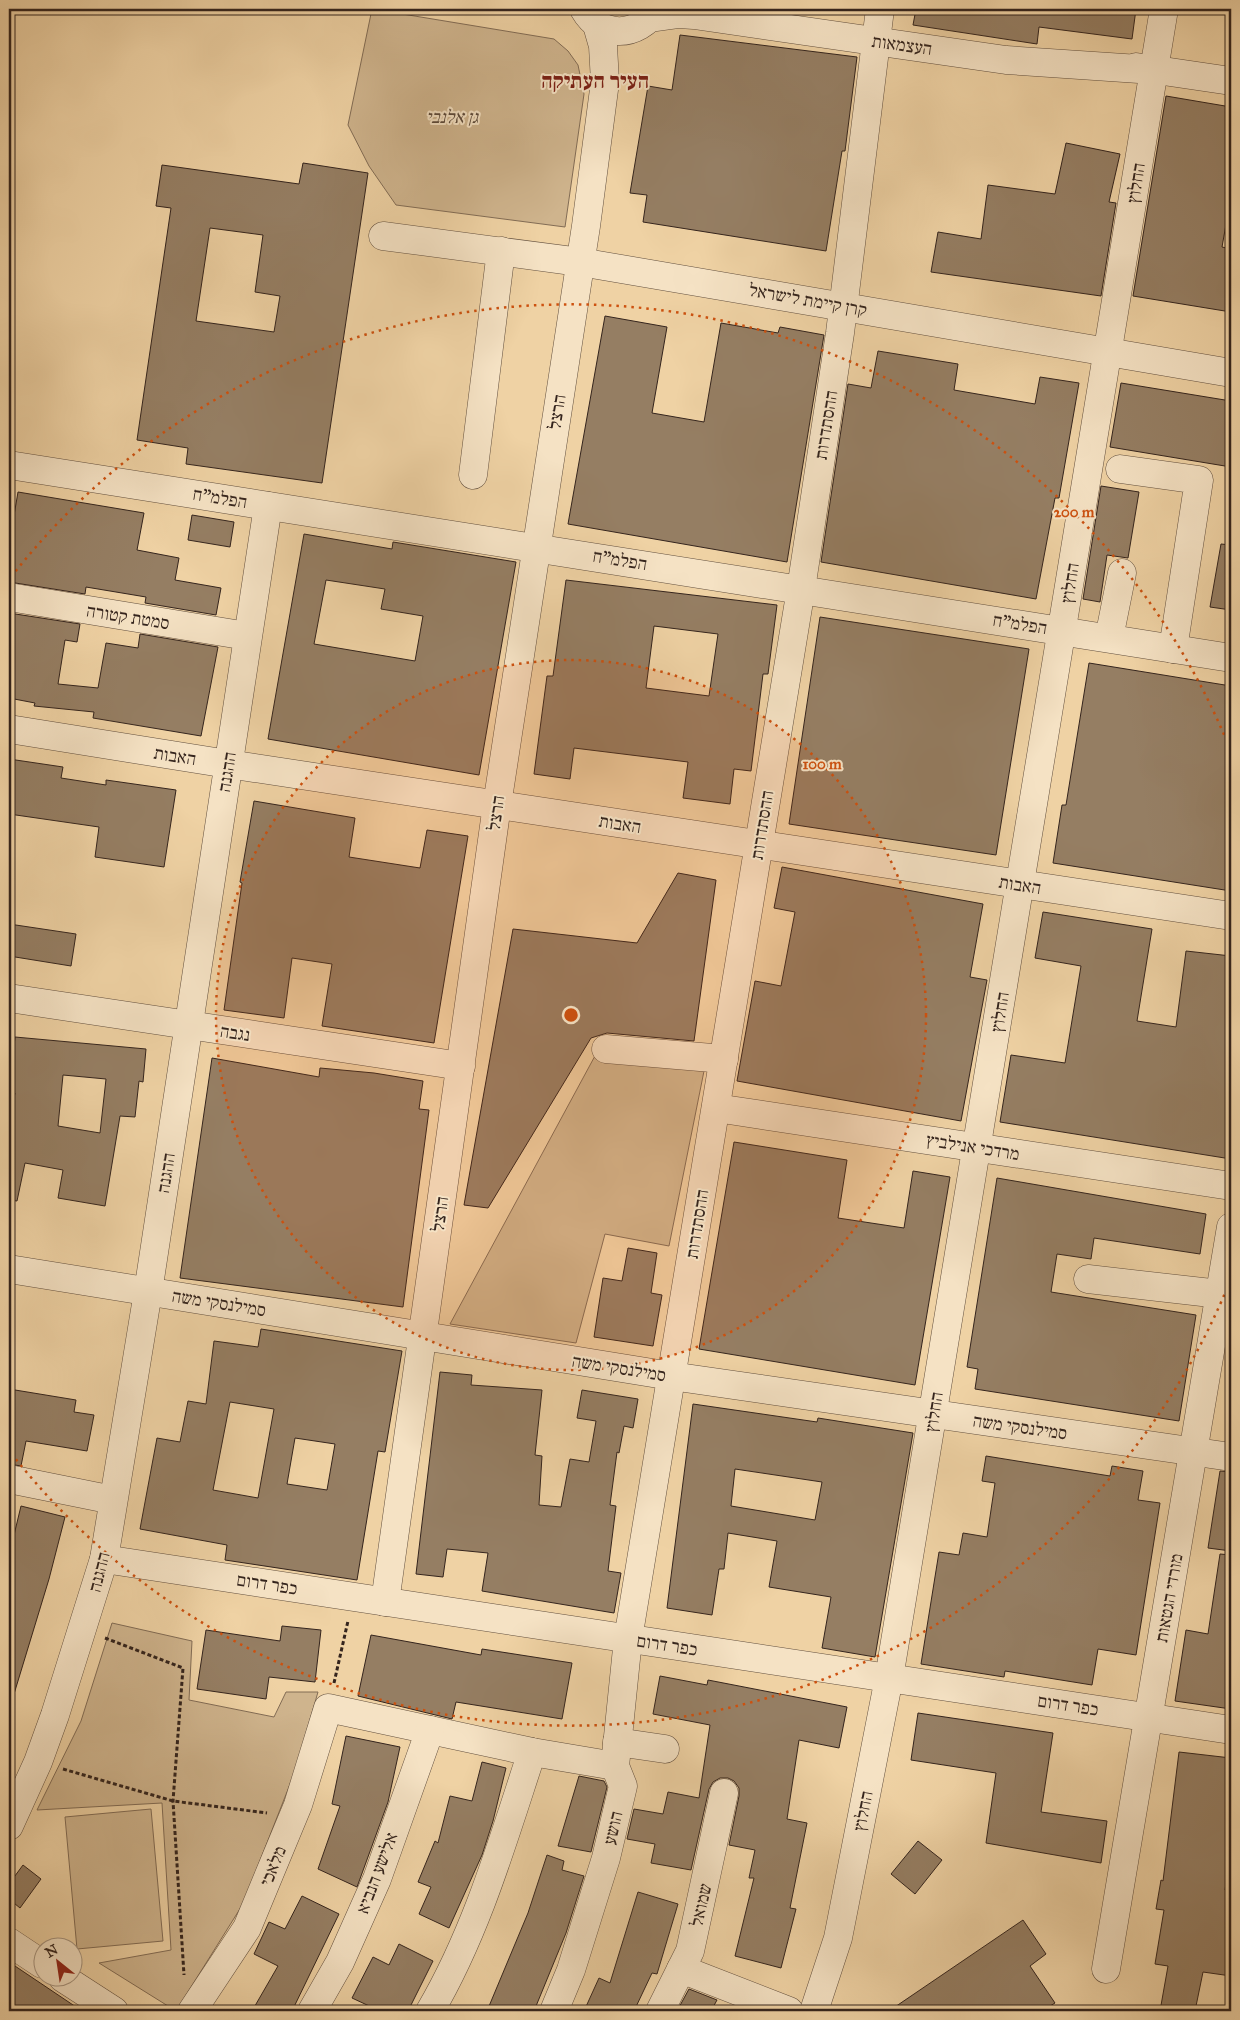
<svg xmlns="http://www.w3.org/2000/svg" width="1240" height="2020" font-family="'IM FELL Great Primer','Frank Ruhl Libre',serif">
<style>
.green{fill:#cfb48d;stroke:#826c55}
.building{fill:#957e63;stroke:#34241d;fill-rule:evenodd}
.lines{fill:none;stroke-linecap:round;stroke-linejoin:round}
.minor-casing{stroke:#63503f;stroke-width:29}
.path{stroke:#34241d;stroke-width:3;stroke-dasharray:4 2.5;stroke-linecap:butt}
.minor{stroke:#f5e2c4;stroke-width:28}
.ring{fill:none;stroke:#cd510f;stroke-width:2.5;stroke-dasharray:2.5 5}
.labels{text-anchor:middle;stroke-width:4;stroke-linejoin:round;paint-order:stroke}
.street-label{font-size:18px;fill:#34241d;stroke:#f5e2c4}
.park-label{font-size:18px;font-style:italic;fill:#5b4839;stroke:#f5e2c4}
.district-label{font-size:22px;font-weight:bold;fill:#7a1f14;stroke:#f5e2c4}
.centre{fill:#cd510f;stroke:#f5e2c4;stroke-width:2.5}
.ring-label{font-size:15px;text-anchor:middle;font-weight:bold;fill:#cd510f;stroke:#f5e2c4;stroke-width:4;stroke-linejoin:round;paint-order:stroke}
</style>
<rect width="100%" height="100%" fill="#efd2a4"/>
<filter id="stains"><feTurbulence type="fractalNoise" baseFrequency=".004" numOctaves="4"/><feColorMatrix values="0 0 0 0 .2 0 0 0 0 .09 0 0 0 0 .02 0 0 0 .5 -.17"/></filter>
<radialGradient id="worn" r=".72"><stop offset=".6" stop-color="#630" stop-opacity="0"/><stop offset="1" stop-color="#630" stop-opacity=".3"/></radialGradient>
<g class="green">
<polygon points="372,9 554,39 568,51 578,65 584,94 565,227 396,205 369,166 348,125"/>
<polygon points="596,1054 704,1071 669,1246 605,1234 576,1343 450,1324"/>
<polygon points="112,1623 192,1641 189,1700 274,1717 286,1692 318,1692 294,1774 243,1904 176,2011 99,1963 171,1950 162,1803 37,1810 81,1721"/>
<polygon points="151,1809 163,1941 77,1949 65,1817"/>
</g>
<g class="building">
<polygon points="916,9 1136,9 1132,39 1039,27 1037,44 913,25"/>
<polygon points="680,35 857,57 845,151 842,151 826,251 643,222 647,195 630,193 648,86 672,90"/>
<polygon points="1166,96 1231,107 1231,196 1222,247 1231,249 1231,312 1133,296"/>
<polygon points="1066,143 1120,154 1109,202 1116,203 1101,296 931,272 938,232 981,239 988,185 1055,194"/>
<path d="M 303,163 L 368,173 L 322,483 L 186,464 L 188,448 L 137,440 L 171,208 L 156,206 L 162,165 L 299,184 ZM 210,228 L 263,235 L 255,292 L 280,296 L 274,332 L 196,321 Z"/>
<polygon points="605,316 667,327 652,413 704,422 721,323 778,333 780,327 824,335 787,562 568,524"/>
<polygon points="878,351 958,364 954,390 1035,404 1040,377 1079,383 1059,498 1055,498 1036,599 821,562 848,384 871,388"/>
<polygon points="1121,383 1231,401 1231,467 1110,447"/>
<polygon points="1101,486 1139,492 1128,558 1107,555 1100,602 1083,599"/>
<polygon points="18,492 144,513 137,550 179,558 175,580 221,588 216,615 145,603 146,597 86,587 85,594 9,582 9,545"/>
<polygon points="192,515 234,522 230,547 188,540"/>
<path d="M 304,534 L 392,549 L 393,542 L 516,562 L 479,775 L 268,739 ZM 326,580 L 385,589 L 381,609 L 423,616 L 415,661 L 314,644 Z"/>
<polygon points="1221,544 1231,545 1231,610 1210,607"/>
<path d="M 566,580 L 777,605 L 768,674 L 763,674 L 751,771 L 734,769 L 730,804 L 683,798 L 688,762 L 574,748 L 570,779 L 534,774 L 547,676 L 553,676 ZM 654,626 L 718,634 L 709,696 L 646,688 Z"/>
<polygon points="9,613 80,624 77,642 65,640 58,684 98,688 106,643 138,648 140,634 218,647 201,736 93,718 94,712 34,706 35,703 9,698"/>
<polygon points="820,617 1029,649 996,855 789,824"/>
<polygon points="1089,663 1231,686 1231,891 1053,863 1062,805 1066,805"/>
<polygon points="9,759 63,767 61,778 106,785 106,780 176,790 164,867 95,857 99,827 9,814"/>
<polygon points="254,801 355,818 349,857 420,868 427,830 468,836 434,1043 322,1026 332,964 292,958 284,1018 224,1010 242,883 240,882"/>
<polygon points="782,867 983,904 970,977 987,980 961,1121 737,1081 755,981 781,986 795,912 774,908"/>
<polygon points="678,873 716,880 694,1041 607,1033 591,1038 488,1208 464,1205 513,929 637,943"/>
<polygon points="1043,912 1152,929 1137,1021 1176,1027 1186,951 1231,956 1231,1159 1000,1122 1011,1055 1065,1063 1081,966 1035,958"/>
<polygon points="9,924 76,934 71,966 9,956"/>
<path d="M 15,1037 L 146,1049 L 143,1082 L 139,1081 L 135,1117 L 120,1116 L 105,1206 L 58,1198 L 63,1170 L 25,1163 L 17,1201 L 9,1200 L 9,1124 L 15,1093 L 9,1092 ZM 63,1075 L 106,1079 L 100,1133 L 58,1126 Z"/>
<polygon points="212,1058 319,1077 320,1068 374,1073 423,1081 419,1109 429,1110 403,1307 180,1278"/>
<polygon points="734,1142 847,1160 838,1218 904,1228 913,1171 950,1177 915,1385 699,1349"/>
<polygon points="997,1178 1206,1214 1200,1254 1094,1238 1091,1259 1057,1254 1051,1292 1196,1315 1179,1421 975,1389 978,1369 967,1367"/>
<polygon points="628,1248 657,1253 651,1293 662,1295 653,1346 594,1337 603,1278 622,1281"/>
<path d="M 261,1329 L 402,1351 L 385,1452 L 378,1451 L 357,1580 L 225,1560 L 227,1545 L 140,1529 L 157,1438 L 180,1442 L 188,1401 L 206,1404 L 214,1341 L 258,1347 ZM 230,1402 L 274,1409 L 258,1498 L 213,1490 ZM 295,1438 L 335,1444 L 327,1490 L 287,1484 Z"/>
<polygon points="440,1372 472,1375 471,1385 542,1390 535,1455 542,1456 539,1505 561,1507 570,1459 589,1462 596,1421 577,1418 582,1390 638,1399 633,1428 624,1426 619,1453 617,1452 610,1505 616,1506 608,1571 621,1573 614,1613 482,1591 488,1553 447,1549 443,1577 416,1574"/>
<polygon points="9,1389 76,1400 74,1412 94,1415 87,1451 26,1441 21,1466 9,1464"/>
<path d="M 693,1404 L 817,1422 L 818,1418 L 913,1433 L 875,1657 L 822,1648 L 831,1597 L 769,1587 L 777,1541 L 728,1533 L 724,1569 L 719,1569 L 712,1615 L 667,1608 ZM 735,1469 L 822,1482 L 815,1520 L 731,1506 Z"/>
<polygon points="986,1456 1110,1476 1112,1466 1143,1471 1138,1500 1160,1503 1136,1655 1098,1649 1092,1685 1005,1671 1004,1677 921,1664 939,1552 959,1555 963,1533 987,1537 995,1483 982,1481"/>
<polygon points="1220,1471 1231,1472 1231,1551 1208,1548"/>
<polygon points="21,1506 65,1517 49,1579 14,1694 9,1694 9,1556"/>
<polygon points="1220,1554 1231,1555 1231,1709 1175,1701 1186,1630 1208,1634"/>
<polygon points="282,1626 321,1630 315,1682 269,1677 266,1699 197,1689 206,1630 280,1641"/>
<polygon points="371,1635 481,1655 482,1649 572,1663 562,1719 456,1702 452,1719 358,1696"/>
<polygon points="660,1676 707,1685 708,1680 847,1707 839,1748 799,1740 787,1819 807,1823 790,1908 796,1909 781,1968 735,1956 754,1878 749,1878 755,1850 729,1845 739,1796 739,1788 734,1781 728,1778 720,1778 713,1782 709,1789 691,1870 651,1863 655,1844 627,1839 634,1809 663,1814 668,1792 699,1798 710,1725 653,1714"/>
<polygon points="918,1713 1053,1733 1041,1812 1107,1821 1101,1863 986,1843 996,1773 911,1760"/>
<polygon points="346,1736 400,1747 388,1802 357,1887 318,1869 340,1806 332,1804"/>
<polygon points="1179,1752 1231,1758 1231,1846 1225,1890 1231,1891 1231,1976 1203,1972 1195,2011 1160,2011 1168,1966 1155,1964 1164,1910 1156,1909 1161,1880 1163,1881"/>
<polygon points="482,1762 506,1768 493,1821 482,1855 449,1928 419,1914 431,1887 418,1882 435,1841 438,1843 450,1796 472,1801"/>
<polygon points="579,1776 604,1781 607,1787 591,1852 558,1846"/>
<polygon points="918,1841 942,1860 915,1894 891,1874"/>
<polygon points="547,1855 564,1861 562,1870 584,1876 566,1933 534,2011 487,2011 528,1913"/>
<polygon points="23,1865 41,1879 20,1908 9,1899 9,1884"/>
<polygon points="638,1892 678,1904 657,1974 652,1973 634,2011 584,2011 599,1978 610,1983"/>
<polygon points="302,1896 339,1914 292,2011 252,2011 278,1966 254,1954 269,1922 285,1929"/>
<polygon points="1023,1920 1046,1954 1030,1966 1055,2003 1042,2011 889,2011"/>
<polygon points="399,1944 433,1961 408,2011 380,2011 352,1998 373,1957 389,1965"/>
<polygon points="9,1962 82,2011 9,2011"/>
<polygon points="689,1989 717,2000 711,2011 677,2011"/>
</g>
<g class="lines">
<defs>
<g id="minor">
<path d="M 584,9 C 601,39 638,38 656,9"/>
<polyline points="650,18 679,14 694,15 1006,60 1154,70"/>
<polyline points="1136,67 1231,81"/>
<polyline points="383,236 580,262 1231,373"/>
<polyline points="9,465 1231,658"/>
<polyline points="1120,469 1199,480 1173,649"/>
<polyline points="473,475 501,251"/>
<polyline points="9,597 247,636"/>
<polyline points="1109,638 1122,573"/>
<polyline points="9,729 228,764 1231,916"/>
<polyline points="9,998 461,1066"/>
<polyline points="606,1049 724,1059"/>
<polyline points="716,1108 1231,1186"/>
<polyline points="9,1269 671,1376 1231,1457"/>
<polyline points="1088,1279 1220,1294"/>
<polyline points="9,1479 113,1500"/>
<polyline points="104,1559 1231,1730"/>
<polyline points="385,1602 497,805 586,226 605,82 603,46 597,25"/>
<polyline points="617,1742 665,1749"/>
<polyline points="9,1826 38,1762 55,1715 104,1559 148,1292 268,506"/>
<polyline points="9,1942 42,1964"/>
<polyline points="681,1969 789,2011"/>
<polyline points="1106,1969 1231,1227"/>
<polyline points="63,1978 114,2011"/>
<polyline points="192,2011 247,1928 298,1805 328,1708 532,1752 615,1766"/>
<polyline points="312,2011 340,1962 377,1879 430,1730"/>
<path d="M 430,2011 C 477,1931 503,1840 532,1752"/>
<polyline points="554,2011 571,1970 606,1858 623,1786 615,1766 628,1639 801,589 840,333 880,9"/>
<polyline points="660,2011 690,1951 724,1793"/>
<polyline points="814,2011 838,1938 889,1678 1164,9"/>
</g>
</defs>
<use href="#minor" class="minor-casing"/>
<g class="path">
<polyline points="105,1638 183,1668 173,1801 184,1975"/>
<polyline points="334,1683 348,1621"/>
<polyline points="63,1769 173,1801 267,1813"/>
</g>
<use href="#minor" class="minor"/>
</g>
<circle cx="571" cy="1015" r="355" fill="#cd510f" fill-opacity=".12"/>
<g class="ring">
<circle cx="571" cy="1015" r="355"/>
<path d="M1230 1281A711 711 0 0 1 11 1453M11 577A711 711 0 0 1 1230 749"/>
</g>
<g class="labels">
<g class="street-label">
<text transform="translate(902 45) rotate(8)" y="6">העצמאות</text>
<text transform="translate(1136 183) rotate(-81)" y="6">החלוץ</text>
<text transform="translate(808 300) rotate(10)" y="6">קרן קיימת לישראל</text>
<text transform="translate(557 412) rotate(-81)" y="6">הרצל</text>
<text transform="translate(826 425) rotate(-81)" y="6">ההסתדרות</text>
<text transform="translate(220 498) rotate(9)" y="6">הפלמ"ח</text>
<text transform="translate(620 560) rotate(9)" y="6">הפלמ"ח</text>
<text transform="translate(1070 583) rotate(-81)" y="6">החלוץ</text>
<text transform="translate(128 617) rotate(9)" y="6">סמטת קטורה</text>
<text transform="translate(1020 624) rotate(9)" y="6">הפלמ"ח</text>
<text transform="translate(175 756) rotate(9)" y="6">האבות</text>
<text transform="translate(227 772) rotate(-81)" y="6">ההגנה</text>
<text transform="translate(496 813) rotate(-82)" y="6">הרצל</text>
<text transform="translate(620 824) rotate(9)" y="6">האבות</text>
<text transform="translate(762 825) rotate(-81)" y="6">ההסתדרות</text>
<text transform="translate(1020 885) rotate(9)" y="6">האבות</text>
<text transform="translate(1000 1012) rotate(-81)" y="6">החלוץ</text>
<text transform="translate(235 1033) rotate(8)" y="6">נגבה</text>
<text transform="translate(973 1147) rotate(9)" y="6">מרדכי אנילביץ</text>
<text transform="translate(166 1173) rotate(-81)" y="6">ההגנה</text>
<text transform="translate(440 1214) rotate(-82)" y="6">הרצל</text>
<text transform="translate(697 1224) rotate(-81)" y="6">ההסתדרות</text>
<text transform="translate(219 1303) rotate(9)" y="6">סמילנסקי משה</text>
<text transform="translate(619 1368) rotate(9)" y="6">סמילנסקי משה</text>
<text transform="translate(934 1412) rotate(-81)" y="6">החלוץ</text>
<text transform="translate(1020 1427) rotate(8)" y="6">סמילנסקי משה</text>
<text transform="translate(99 1572) rotate(-76)" y="6">ההגנה</text>
<text transform="translate(267 1584) rotate(9)" y="6">כפר דרום</text>
<text transform="translate(1169 1598) rotate(-80)" y="6">מורדי הגטאות</text>
<text transform="translate(667 1645) rotate(9)" y="6">כפר דרום</text>
<text transform="translate(1068 1705) rotate(9)" y="6">כפר דרום</text>
<text transform="translate(863 1811) rotate(-79)" y="6">החלוץ</text>
<text transform="translate(613 1828) rotate(-77)" y="6">הושע</text>
<text transform="translate(273 1866) rotate(-68)" y="6">מלאכי</text>
<text transform="translate(377 1873) rotate(-69)" y="6">אלישע הנביא</text>
<text transform="translate(701 1905) rotate(-77)" y="6">שמואל</text>
</g>
<g class="park-label">
<text x="452" y="123">גן אלנבי</text>
</g>
<g class="district-label">
<text x="595" y="88">העיר העתיקה</text>
</g>
</g>
<circle cx="571" cy="1015" r="8" class="centre"/>
<g class="ring-label">
<text x="1074" y="517">200 m</text>
<text x="822" y="769">100 m</text>
</g>
<rect width="1240" height="2020" fill="none" stroke="#efd2a4" stroke-width="30"/>
<rect x="10" y="10" width="1220" height="2000" fill="none" stroke="#34241d" stroke-width="2.5"/>
<rect x="15" y="15" width="1210" height="1990" fill="none" stroke="#34241d"/>
<g transform="translate(58 1962) rotate(330)"><circle r="24" fill="#f5e2c4" stroke="#a89681"/>
<path d="M0-4L9 19L0 12L-9 19Z" fill="#8f2418"/>
<text y="-8" font-size="14" font-weight="bold" text-anchor="middle" fill="#34241d">N</text>
</g>
<rect width="100%" height="100%" filter="url(#stains)"/>
<rect width="100%" height="100%" fill="url(#worn)"/>
</svg>
